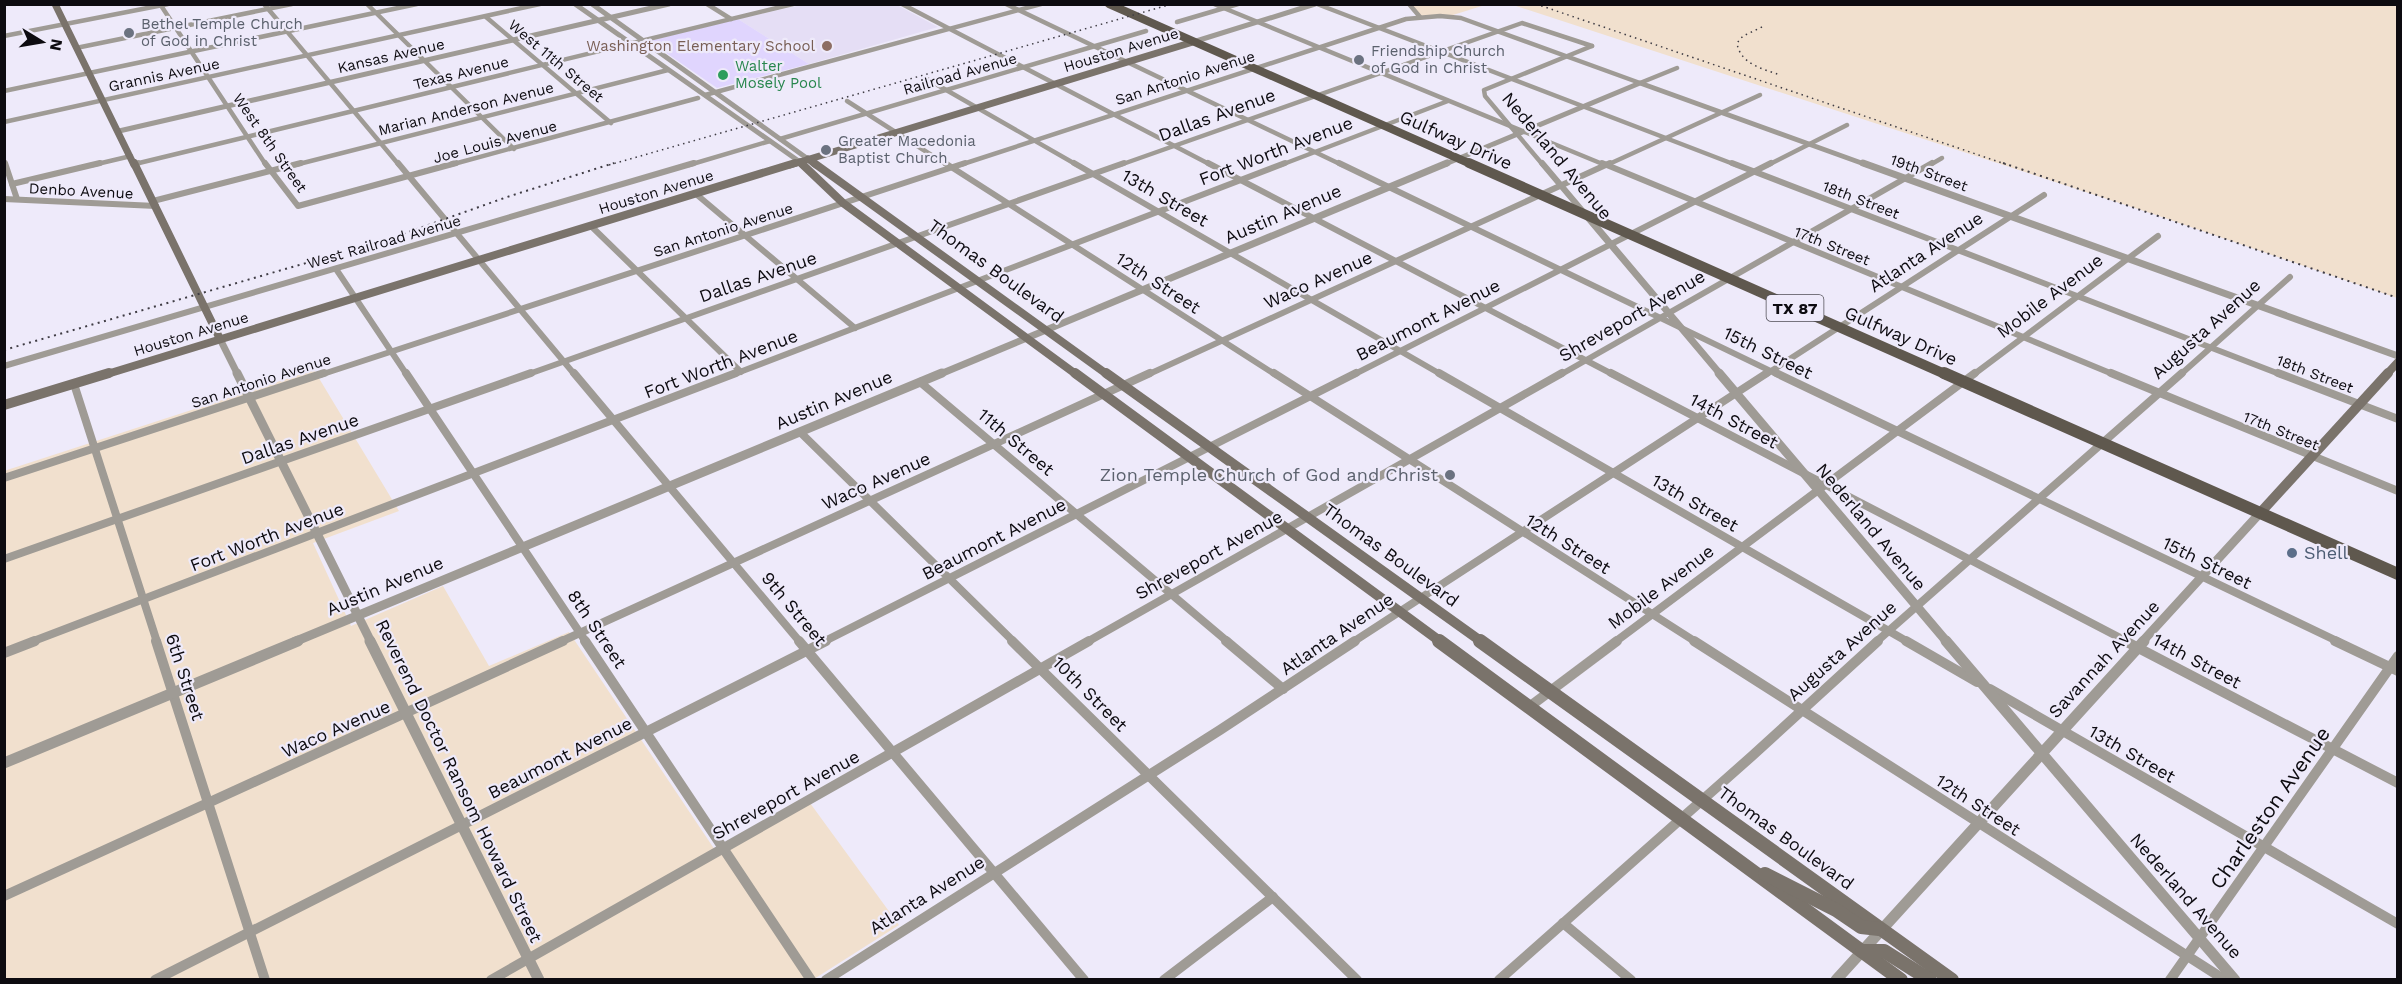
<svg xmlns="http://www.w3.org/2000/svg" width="2402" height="984" font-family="'Work Sans',sans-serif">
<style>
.built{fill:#e5def5}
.industrial{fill:#f1e0ce}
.green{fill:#e0d5fe}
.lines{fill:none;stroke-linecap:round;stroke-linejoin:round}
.minor-far3{stroke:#9f9b95;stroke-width:4.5}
.minor-far2{stroke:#9f9b95;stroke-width:6}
.minor-far1{stroke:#9f9b95;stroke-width:8}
.minor{stroke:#9f9b95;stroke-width:10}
.tertiary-far3{stroke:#9f9b95;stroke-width:5}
.tertiary-far2{stroke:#9f9b95;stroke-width:7}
.tertiary-far1{stroke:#9f9b95;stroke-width:9}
.tertiary{stroke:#9f9b95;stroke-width:11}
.secondary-far3{stroke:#7a736b;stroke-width:7}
.secondary-far2{stroke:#7a736b;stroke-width:8}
.secondary-far1{stroke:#7a736b;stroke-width:10}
.secondary{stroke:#7a736b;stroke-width:14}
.primary-far2{stroke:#5f584e;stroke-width:8}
.primary-far1{stroke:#5f584e;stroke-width:10}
.primary{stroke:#5f584e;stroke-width:12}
.rail-far1{stroke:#3f3c44;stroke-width:1.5;stroke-dasharray:1.5 4;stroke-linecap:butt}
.rail{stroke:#3f3c44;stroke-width:2;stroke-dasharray:2 4.5;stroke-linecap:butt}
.worship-dot{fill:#6b7280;stroke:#eeeafa;stroke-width:2}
.education-dot{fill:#8d6e63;stroke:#eeeafa;stroke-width:2}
.leisure-dot{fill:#2e9e5b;stroke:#eeeafa;stroke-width:2}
.service-dot{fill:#5c6f8a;stroke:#eeeafa;stroke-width:2}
.labels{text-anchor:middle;stroke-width:4.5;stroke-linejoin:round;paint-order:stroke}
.far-worship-label{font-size:15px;fill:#5b616d;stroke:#eeeafa;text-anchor:start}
.far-education-label{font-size:15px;fill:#785e54;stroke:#eeeafa;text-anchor:end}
.far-street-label{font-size:15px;fill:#0d0b10;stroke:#eeeafa}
.far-leisure-label{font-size:15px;fill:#27864d;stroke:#eeeafa;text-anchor:start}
.shield{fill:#eeeafa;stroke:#504e56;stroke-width:1.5}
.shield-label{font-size:16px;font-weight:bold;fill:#0d0b10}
.street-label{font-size:18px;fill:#0d0b10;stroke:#eeeafa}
.worship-label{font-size:18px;fill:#5b616d;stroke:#eeeafa;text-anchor:end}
.service-label{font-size:18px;fill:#4e5e75;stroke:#eeeafa;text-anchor:start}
.near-street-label{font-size:21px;fill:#0d0b10;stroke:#eeeafa}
</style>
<rect width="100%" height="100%" fill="#eeeafa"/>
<polygon class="built" points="895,4 938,27 809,64 738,19 801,5"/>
<g class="industrial">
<polygon points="1409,5 1485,5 1453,15 1421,16"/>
<polygon points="1513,5 2397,5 2397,298 2150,213"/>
<polygon points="314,370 399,511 313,543 351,626 443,586 489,666 569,632 719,856 810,803 899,925 814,979 5,979 4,471"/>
</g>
<polygon class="green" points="738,19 809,64 717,88 649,41"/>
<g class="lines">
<g class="minor-far3">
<polyline points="160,4 266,165"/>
<polyline points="264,4 399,165"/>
<polyline points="367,4 514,149"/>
<polyline points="707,4 731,19"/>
<polyline points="902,4 1211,165"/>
<polyline points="1006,4 1342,165"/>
<polyline points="1214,4 1605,165"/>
<polyline points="1317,4 1736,165"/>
<polyline points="1409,4 1420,17"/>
<polyline points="486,17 611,123"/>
<polyline points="1177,22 1238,4"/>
<polyline points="4,36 168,4"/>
<polyline points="76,48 292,4"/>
<polyline points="927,79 1077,165"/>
<polyline points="4,91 417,4"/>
<polyline points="705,95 1041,4"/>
<polyline points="847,101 947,165"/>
<polyline points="4,122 540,4"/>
<polyline points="780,139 1146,31"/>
<polyline points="4,161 5,165"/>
<polyline points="135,164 793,4"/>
<polyline points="93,165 131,156"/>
<polyline points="295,165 668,70"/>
<polyline points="450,165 698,98"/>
<polyline points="689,165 770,141"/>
<polyline points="960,165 1406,19 1440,16 1461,18 1640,83 1677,68"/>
<polyline points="1120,165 1522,23 1592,46"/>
<polyline points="1281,165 1448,101"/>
<polyline points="1543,165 1485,96 1484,90 1592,46"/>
<polyline points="1607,165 1760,95"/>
<polyline points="1768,165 1847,125"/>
<polyline points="1930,165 1942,158"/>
</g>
<g class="minor-far2">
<polyline points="5,163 17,199"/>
<polyline points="265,163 298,206 456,163"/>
<polyline points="398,163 575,375"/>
<polyline points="945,163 1276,375"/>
<polyline points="1074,163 1442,375"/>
<polyline points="1208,163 1614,375"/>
<polyline points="1339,163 1779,375"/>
<polyline points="1542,163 1585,214"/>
<polyline points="1602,163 2115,375"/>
<polyline points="1732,163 2282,375"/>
<polyline points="135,164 138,163"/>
<polyline points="12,184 100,163"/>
<polyline points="696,194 855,328"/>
<polyline points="4,199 156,206"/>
<polyline points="153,201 301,163"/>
<polyline points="591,226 741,372"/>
<polyline points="336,269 407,375"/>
<polyline points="4,366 694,163"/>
<polyline points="320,375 965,163"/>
<polyline points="526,375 1124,163"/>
<polyline points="732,375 1285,163"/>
<polyline points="1147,375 1610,163"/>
<polyline points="1353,375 1771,163"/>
<polyline points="1560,375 1932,163"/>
<polyline points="1765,375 2044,195"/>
<polyline points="1973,375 2158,236"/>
<polyline points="2180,375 2290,277"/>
</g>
<g class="minor-far1">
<polyline points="406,373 586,642"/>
<polyline points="574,373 800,642"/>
<polyline points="1274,373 1696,642"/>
<polyline points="1439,373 1908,642"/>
<polyline points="1611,373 2128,642"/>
<polyline points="1776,373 2339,642"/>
<polyline points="2111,373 2398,491"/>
<polyline points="2278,373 2398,419"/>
<polyline points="920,382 1228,642"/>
<polyline points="74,384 157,642"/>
<polyline points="800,432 1014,642"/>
<polyline points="4,478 324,373"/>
<polyline points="4,559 531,373"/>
<polyline points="31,642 736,373"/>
<polyline points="560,642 1150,373"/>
<polyline points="823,642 1356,373"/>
<polyline points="1087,642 1562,373"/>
<polyline points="1353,642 1767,373"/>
<polyline points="1615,642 1975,373"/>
<polyline points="1876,642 2182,373"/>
</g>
<g class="minor">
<polyline points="156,641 265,980"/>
<polyline points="585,641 811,980"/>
<polyline points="799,641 1084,980"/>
<polyline points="1012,641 1357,980"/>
<polyline points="1226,641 1283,689"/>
<polyline points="1694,641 2225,980"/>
<polyline points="1906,641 1977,682"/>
<polyline points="2125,641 2398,783"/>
<polyline points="2335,641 2398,671"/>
<polyline points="4,653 35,641"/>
<polyline points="1990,689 2398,924"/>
<polyline points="1529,707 1617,641"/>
<polyline points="4,896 563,641"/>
<polyline points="1563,923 1631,980"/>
<polyline points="155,980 826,641"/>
<polyline points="491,980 1089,641"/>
<polyline points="826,980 1220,730 1355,641"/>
<polyline points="1164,980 1273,897"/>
<polyline points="1499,980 1752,756 1878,641"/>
<polyline points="2170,980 2398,656"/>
</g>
<g class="tertiary-far3">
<polyline points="575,4 800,162"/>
<polyline points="592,4 808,159"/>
<polyline points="1193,42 1315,4"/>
<polyline points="119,131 669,4"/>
<polyline points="1443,165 1640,83 1867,165"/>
</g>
<g class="tertiary-far2">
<polyline points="1863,163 2398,356"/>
<polyline points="1586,215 1721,375"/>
<polyline points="220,339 238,375"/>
<polyline points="938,375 1447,163"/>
</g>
<g class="tertiary-far1">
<polyline points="237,373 371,642"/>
<polyline points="1719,373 1947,642"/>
<polyline points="294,642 942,373"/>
<polyline points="2142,642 2260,513"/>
</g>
<g class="tertiary">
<polyline points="370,641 539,980"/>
<polyline points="1946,641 2235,980"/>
<polyline points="4,763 298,641"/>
<polyline points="1836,980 2144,641"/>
</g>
<g class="secondary-far3">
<polyline points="55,4 134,165"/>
<polyline points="808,159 816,165"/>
<polyline points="800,162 803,165"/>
<polyline points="790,165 1193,42"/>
</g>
<g class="secondary-far2">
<polyline points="134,163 220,339"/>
<polyline points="801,163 843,203 1077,375"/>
<polyline points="814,163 1108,375"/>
<polyline points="104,375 795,163"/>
<polyline points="2386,375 2398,362"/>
</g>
<g class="secondary-far1">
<polyline points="1075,373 1441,642"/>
<polyline points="1106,373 1482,642"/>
<polyline points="4,405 109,373"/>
<polyline points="2260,513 2388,373"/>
</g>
<g class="secondary">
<polyline points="1439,641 1901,980"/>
<polyline points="1480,641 1952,980"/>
<polyline points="1765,874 1836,910 1861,927 1879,929"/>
<polyline points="1862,951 1884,951 1930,980"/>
</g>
<polyline class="primary-far2" points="1109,4 1473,165"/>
<polyline class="primary-far1" points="1469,163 1947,375"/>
<polyline class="primary" points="1944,373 2398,574"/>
<g class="rail-far1">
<polyline points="1536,4 2008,165"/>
<path d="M 1762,27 L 1743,36 L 1737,43 C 1740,64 1763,69 1780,75"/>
<polyline points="609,165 1172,4"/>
</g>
<g class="rail">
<polyline points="2003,163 2398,298"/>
<polyline points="4,350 386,240 507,197 614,163"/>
</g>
</g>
<g class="worship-dot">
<circle cx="129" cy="33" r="6"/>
<circle cx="1359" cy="60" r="6"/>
<circle cx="826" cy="150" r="6"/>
<circle cx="1450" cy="475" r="6"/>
</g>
<circle class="education-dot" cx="827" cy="46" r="6"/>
<circle class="leisure-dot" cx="723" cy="75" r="6"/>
<circle class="service-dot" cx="2292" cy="553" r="6"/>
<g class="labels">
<g class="far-worship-label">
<text x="141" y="29">Bethel Temple Church<tspan x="141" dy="17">of God in Christ</tspan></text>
<text x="1371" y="56">Friendship Church<tspan x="1371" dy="17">of God in Christ</tspan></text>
<text x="838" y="146">Greater Macedonia<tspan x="838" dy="17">Baptist Church</tspan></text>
</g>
<g class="far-education-label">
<text x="815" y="51">Washington Elementary School</text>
</g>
<g class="far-street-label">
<text transform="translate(1121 50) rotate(-17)" y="5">Houston Avenue</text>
<text transform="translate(391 56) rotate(-13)" y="5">Kansas Avenue</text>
<text transform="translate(556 61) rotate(40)" y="5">West 11th Street</text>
<text transform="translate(461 73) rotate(-14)" y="5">Texas Avenue</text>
<text transform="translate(960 74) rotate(-16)" y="5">Railroad Avenue</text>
<text transform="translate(164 75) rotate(-12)" y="5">Grannis Avenue</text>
<text transform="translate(1185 78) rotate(-18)" y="5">San Antonio Avenue</text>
<text transform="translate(466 109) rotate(-14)" y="5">Marian Anderson Avenue</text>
<text transform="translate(495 142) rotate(-15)" y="5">Joe Louis Avenue</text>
<text transform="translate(270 143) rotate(55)" y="5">West 8th Street</text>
<text transform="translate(1929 173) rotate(20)" y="5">19th Street</text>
<text transform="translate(81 191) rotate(3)" y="5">Denbo Avenue</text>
<text transform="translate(656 192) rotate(-17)" y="5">Houston Avenue</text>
<text transform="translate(1861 200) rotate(21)" y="5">18th Street</text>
<text transform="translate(723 230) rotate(-18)" y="5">San Antonio Avenue</text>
<text transform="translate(384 242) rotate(-16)" y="5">West Railroad Avenue</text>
<text transform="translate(1832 246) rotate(22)" y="5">17th Street</text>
<text transform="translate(191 334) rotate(-17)" y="5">Houston Avenue</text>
<text transform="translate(2315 374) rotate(21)" y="5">18th Street</text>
<text transform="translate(261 381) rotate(-18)" y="5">San Antonio Avenue</text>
<text transform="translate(2281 431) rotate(22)" y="5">17th Street</text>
</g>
<g class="far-leisure-label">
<text x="735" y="71">Walter<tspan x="735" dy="17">Mosely Pool</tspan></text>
</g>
<rect class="shield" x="1766.5" y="295" width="57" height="26" rx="4.5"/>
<g class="shield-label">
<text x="1795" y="314">TX 87</text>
</g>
<g class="street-label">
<text transform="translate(1217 115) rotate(-20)" y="6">Dallas Avenue</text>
<text transform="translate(1456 140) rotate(24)" y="6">Gulfway Drive</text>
<text transform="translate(1276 151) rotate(-21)" y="6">Fort Worth Avenue</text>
<text transform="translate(1557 156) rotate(50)" y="6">Nederland Avenue</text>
<text transform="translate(1165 198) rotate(30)" y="6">13th Street</text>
<text transform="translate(1283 214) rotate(-23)" y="6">Austin Avenue</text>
<text transform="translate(1926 252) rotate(-33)" y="6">Atlanta Avenue</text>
<text transform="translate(996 271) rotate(36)" y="6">Thomas Boulevard</text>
<text transform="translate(758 277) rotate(-19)" y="6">Dallas Avenue</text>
<text transform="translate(1318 280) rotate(-24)" y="6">Waco Avenue</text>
<text transform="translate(1158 283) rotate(33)" y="6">12th Street</text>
<text transform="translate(2050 296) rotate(-37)" y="6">Mobile Avenue</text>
<text transform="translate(1632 316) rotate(-30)" y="6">Shreveport Avenue</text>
<text transform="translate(1428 320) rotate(-27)" y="6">Beaumont Avenue</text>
<text transform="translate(2206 329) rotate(-42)" y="6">Augusta Avenue</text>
<text transform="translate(1901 336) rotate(24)" y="6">Gulfway Drive</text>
<text transform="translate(1768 353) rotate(26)" y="6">15th Street</text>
<text transform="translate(721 364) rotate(-21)" y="6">Fort Worth Avenue</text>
<text transform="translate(834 400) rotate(-23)" y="6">Austin Avenue</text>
<text transform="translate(1734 421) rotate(28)" y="6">14th Street</text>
<text transform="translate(300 439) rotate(-19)" y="6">Dallas Avenue</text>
<text transform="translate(1016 442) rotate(40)" y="6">11th Street</text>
<text transform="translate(876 481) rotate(-24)" y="6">Waco Avenue</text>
<text transform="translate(1695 503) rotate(30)" y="6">13th Street</text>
<text transform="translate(1871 527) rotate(50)" y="6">Nederland Avenue</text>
<text transform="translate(267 537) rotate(-21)" y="6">Fort Worth Avenue</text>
<text transform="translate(994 539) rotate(-27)" y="6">Beaumont Avenue</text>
<text transform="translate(1568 544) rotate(32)" y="6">12th Street</text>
<text transform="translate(1209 555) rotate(-29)" y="6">Shreveport Avenue</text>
<text transform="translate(1391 555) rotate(36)" y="6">Thomas Boulevard</text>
<text transform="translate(2207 563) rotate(26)" y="6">15th Street</text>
<text transform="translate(385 586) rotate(-23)" y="6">Austin Avenue</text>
<text transform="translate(1661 587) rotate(-37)" y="6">Mobile Avenue</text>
<text transform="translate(794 609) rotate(50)" y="6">9th Street</text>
<text transform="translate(597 629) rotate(56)" y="6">8th Street</text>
<text transform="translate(1337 634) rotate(-34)" y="6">Atlanta Avenue</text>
<text transform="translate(1842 651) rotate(-42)" y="6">Augusta Avenue</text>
<text transform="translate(2104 659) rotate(-47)" y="6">Savannah Avenue</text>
<text transform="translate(2197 661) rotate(28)" y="6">14th Street</text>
<text transform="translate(185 677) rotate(72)" y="6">6th Street</text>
<text transform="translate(1090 694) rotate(45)" y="6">10th Street</text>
<text transform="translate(336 729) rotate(-24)" y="6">Waco Avenue</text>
<text transform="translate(2132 754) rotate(30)" y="6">13th Street</text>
<text transform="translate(560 758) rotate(-27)" y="6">Beaumont Avenue</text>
<text transform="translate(459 781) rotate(64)" y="6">Reverend Doctor Ransom Howard Street</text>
<text transform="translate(786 795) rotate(-29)" y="6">Shreveport Avenue</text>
<text transform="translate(1978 805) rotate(33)" y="6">12th Street</text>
<text transform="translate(1786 838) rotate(36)" y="6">Thomas Boulevard</text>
<text transform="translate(927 895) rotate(-32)" y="6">Atlanta Avenue</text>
<text transform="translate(2186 896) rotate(49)" y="6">Nederland Avenue</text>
</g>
<g class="worship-label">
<text x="1438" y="481">Zion Temple Church of God and Christ</text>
</g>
<g class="service-label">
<text x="2304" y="559">Shell</text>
</g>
<g class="near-street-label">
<text transform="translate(2270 808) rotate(-55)" y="7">Charleston Avenue</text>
</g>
</g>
<rect width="2402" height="984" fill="none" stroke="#0d0b10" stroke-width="12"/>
<g transform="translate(42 42) rotate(101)" stroke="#eeeafa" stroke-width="4.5" paint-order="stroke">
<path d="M0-4.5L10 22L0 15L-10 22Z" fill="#0d0b10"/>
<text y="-9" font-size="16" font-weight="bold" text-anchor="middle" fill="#0d0b10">N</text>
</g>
</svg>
